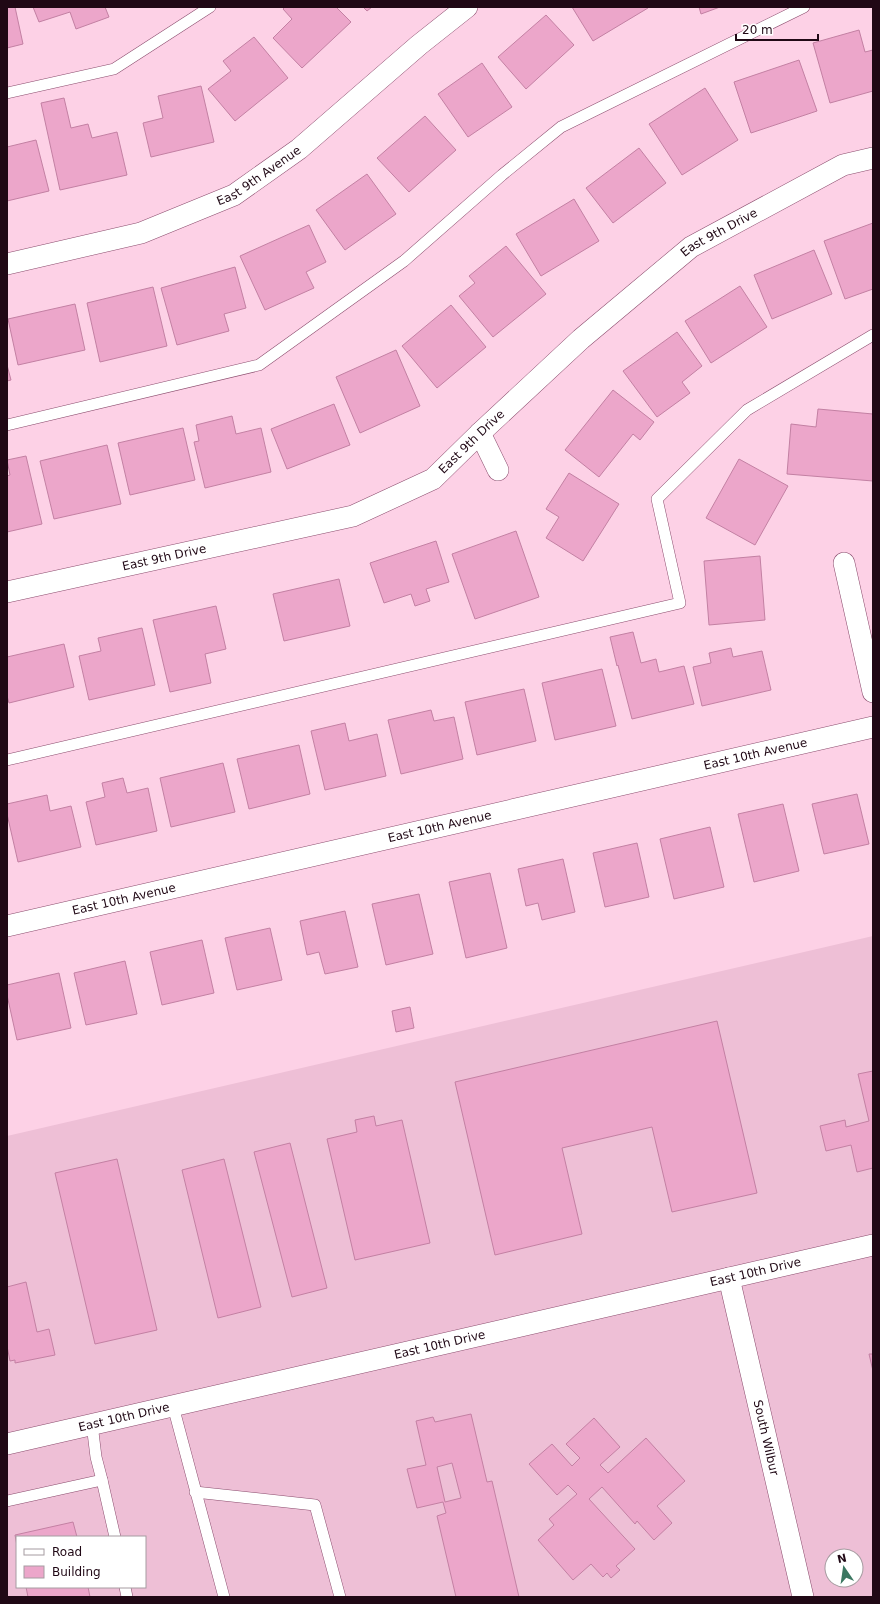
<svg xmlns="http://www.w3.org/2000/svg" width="880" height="1604" font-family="'DejaVu Sans',sans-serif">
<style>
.built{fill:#eebfd6;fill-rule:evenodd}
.building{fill:#eca6ca;stroke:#c380a3;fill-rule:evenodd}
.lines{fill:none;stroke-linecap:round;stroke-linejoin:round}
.lane-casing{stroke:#8b4d6e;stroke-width:12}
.street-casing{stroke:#8b4d6e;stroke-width:22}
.lane{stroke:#fff;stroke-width:11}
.street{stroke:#fff;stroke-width:21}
.labels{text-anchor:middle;stroke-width:3;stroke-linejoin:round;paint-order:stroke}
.street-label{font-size:12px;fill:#200815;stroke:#fff}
</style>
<rect width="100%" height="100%" fill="#fdd1e6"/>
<path class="built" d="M 873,936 L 873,1597 L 7,1597 L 7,1136 ZM 17,1537 L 145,1537 L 145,1587 L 17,1587 ZM 832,1556 L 856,1556 L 856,1580 L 832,1580 Z"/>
<g class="building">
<polygon points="7,7 15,7 23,44 7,48"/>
<polygon points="33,7 105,7 109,17 76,29 70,12 39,22"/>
<polygon points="285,7 336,7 351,22 302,68 273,38 292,19 283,9"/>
<polygon points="363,7 372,7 367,11"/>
<polygon points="572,7 647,7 648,8 593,41"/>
<polygon points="699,7 720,7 701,14"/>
<polygon points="546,15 574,45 526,89 498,57"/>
<polygon points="859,30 865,52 873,50 873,91 830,103 813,43"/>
<polygon points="254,37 288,78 235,121 208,89 231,71 223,61"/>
<polygon points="799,60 817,111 751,133 734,82"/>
<polygon points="482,63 512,107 468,137 438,94"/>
<polygon points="201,86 214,142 151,157 143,123 163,118 158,96"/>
<polygon points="705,88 738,140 682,175 649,124"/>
<polygon points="64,98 71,128 88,124 92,138 117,132 127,175 60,190 41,103"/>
<polygon points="425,116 456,150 409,192 377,158"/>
<polygon points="36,140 49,191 7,201 7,147"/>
<polygon points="639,148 666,183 613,223 586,188"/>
<polygon points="367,174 396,214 345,250 316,210"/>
<polygon points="574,199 599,241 541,276 516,234"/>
<polygon points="873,223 873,289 845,299 824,241"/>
<polygon points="309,225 326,262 306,272 314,288 265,310 240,256"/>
<polygon points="506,246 546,294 493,337 459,296 475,283 469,276"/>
<polygon points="814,250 832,294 772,319 754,275"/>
<polygon points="235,267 246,308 224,314 229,331 177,345 161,288"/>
<polygon points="740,286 767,327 711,363 685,321"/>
<polygon points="153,287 167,346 100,362 87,303"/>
<polygon points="75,304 85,350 18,365 8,319"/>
<polygon points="451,305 486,347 437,388 402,346"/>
<polygon points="677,332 702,366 682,382 690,393 657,417 623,371"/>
<polygon points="396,350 420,406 360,433 336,377"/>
<polygon points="7,365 11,380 7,381"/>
<polygon points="613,390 654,422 640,440 633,434 599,477 565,450"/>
<polygon points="334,404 350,445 287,469 271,429"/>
<polygon points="818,409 873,414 873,481 787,474 791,424 816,427"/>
<polygon points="232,416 236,434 261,428 271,472 205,488 194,442 199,441 196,425"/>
<polygon points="183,428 195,480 130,495 118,443"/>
<polygon points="107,445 121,504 54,519 40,461"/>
<polygon points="26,456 42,524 7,532 7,476 10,475 7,460"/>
<polygon points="739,459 788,486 755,545 706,518"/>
<polygon points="569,473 619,504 583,561 546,538 559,517 546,509"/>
<polygon points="516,531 539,597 475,619 452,554"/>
<polygon points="436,541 449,582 426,589 430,601 415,606 411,594 384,603 370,563"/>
<polygon points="760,556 765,620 709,625 704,561"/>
<polygon points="339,579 350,626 284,641 273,594"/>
<polygon points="216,606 226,649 205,654 211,683 170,692 153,620"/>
<polygon points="142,628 155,685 89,700 79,656 101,651 98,638"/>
<polygon points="633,632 641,663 656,659 659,672 684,666 694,704 632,719 618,665 617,666 610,637"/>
<polygon points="64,644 74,687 9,703 7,696 7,657"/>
<polygon points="731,648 733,657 762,651 771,690 702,706 693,667 711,663 709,653"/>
<polygon points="602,669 616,726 555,740 542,683"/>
<polygon points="524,689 536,741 477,755 465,702"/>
<polygon points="431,710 434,721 454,717 463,759 401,774 388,720"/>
<polygon points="345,723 349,741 377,734 386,776 325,790 311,731"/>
<polygon points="299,745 310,794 249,809 237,759"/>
<polygon points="223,763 235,812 171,827 160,778"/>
<polygon points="123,778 127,793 148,788 157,831 96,845 86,802 105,797 102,783"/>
<polygon points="857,794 869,844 824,854 812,804"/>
<polygon points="47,795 50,811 71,806 81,847 18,862 7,814 7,804"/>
<polygon points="783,804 799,871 754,882 738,814"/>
<polygon points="710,827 724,887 674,899 660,839"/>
<polygon points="637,843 649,897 605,907 593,853"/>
<polygon points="563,859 575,912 542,920 538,903 526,906 518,869"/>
<polygon points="490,873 507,948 466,958 449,882"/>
<polygon points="419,894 433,954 386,965 372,904"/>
<polygon points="345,911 358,967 325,974 319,952 307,955 300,921"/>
<polygon points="270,928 282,980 237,990 225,938"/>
<polygon points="202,940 214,993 162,1005 150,952"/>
<polygon points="125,961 137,1014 86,1025 74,973"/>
<polygon points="59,973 71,1028 17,1040 7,995 7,985"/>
<polygon points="410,1007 414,1028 396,1032 392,1011"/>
<polygon points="717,1021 757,1193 672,1212 652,1127 562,1148 582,1234 495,1255 455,1082"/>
<polygon points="873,1071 873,1168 857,1172 851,1145 826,1151 820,1126 845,1120 846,1127 869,1121 858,1074"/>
<polygon points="374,1116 376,1126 402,1120 430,1243 355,1260 327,1139 357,1132 355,1120"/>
<polygon points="290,1143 327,1288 292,1297 254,1152"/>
<polygon points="117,1159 157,1330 95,1344 55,1173"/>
<polygon points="224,1159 261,1307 218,1318 182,1170"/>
<polygon points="26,1282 37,1332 49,1329 55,1355 15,1363 15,1360 10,1361 7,1346 7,1287"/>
<polygon points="869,1354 873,1354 873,1371"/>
<path d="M 471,1414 L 487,1482 L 492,1481 L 519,1597 L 456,1597 L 437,1516 L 446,1513 L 443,1502 L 417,1508 L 407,1469 L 426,1465 L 416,1421 L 433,1417 L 435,1422 ZM 452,1463 L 461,1498 L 445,1502 L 437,1467 Z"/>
<polygon points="594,1418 620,1447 600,1465 608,1473 646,1438 685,1481 657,1506 672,1523 654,1540 637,1521 635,1524 602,1487 589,1499 635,1549 616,1566 620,1570 611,1578 607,1573 603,1577 591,1564 573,1580 538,1540 554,1525 549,1519 577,1494 568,1485 557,1495 529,1464 552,1444 572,1466 580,1458 566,1444"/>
<polygon points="73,1522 77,1537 17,1537 17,1546 15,1535"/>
<polygon points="26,1587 88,1587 90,1597 28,1597"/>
</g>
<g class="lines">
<defs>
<g id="lane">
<polyline points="7,93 114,69 210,7"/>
<polyline points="7,425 259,365 404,261 502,175 561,127 804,7"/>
<polyline points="7,760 680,603 657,499 747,410 873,335"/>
<polyline points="173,1406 224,1597"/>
<polyline points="92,1424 96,1457 102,1480"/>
<polyline points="195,1492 315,1505 340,1597"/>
<polyline points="7,1501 102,1480 115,1537"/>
<polyline points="125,1587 127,1597"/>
</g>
<g id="street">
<path id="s1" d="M 7,264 L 141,233 L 234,195 L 299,149 L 419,45 L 467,7"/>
<polyline points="480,433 498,470"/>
<polyline points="844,563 873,692"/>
<path id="s2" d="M 7,592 L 353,516 L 433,479 L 480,433 L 581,339 L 691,247 L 843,165 L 873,158"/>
<path id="s3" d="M 7,926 L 873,727"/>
<path id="s4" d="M 729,1278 L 803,1597"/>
<path id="s5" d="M 7,1444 L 873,1245"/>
</g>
</defs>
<use href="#lane" class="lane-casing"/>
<use href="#street" class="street-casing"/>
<use href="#lane" class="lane"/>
<use href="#street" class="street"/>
</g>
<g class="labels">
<g class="street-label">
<text dy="4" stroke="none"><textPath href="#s1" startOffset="269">East 9th Avenue</textPath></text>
<text dy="4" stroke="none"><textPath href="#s2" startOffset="821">East 9th Drive</textPath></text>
<text dy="4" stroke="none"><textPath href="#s2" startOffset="496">East 9th Drive</textPath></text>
<text dy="4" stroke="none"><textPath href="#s2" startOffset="161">East 9th Drive</textPath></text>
<text dy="4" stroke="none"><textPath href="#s3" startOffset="768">East 10th Avenue</textPath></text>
<text dy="4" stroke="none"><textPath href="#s3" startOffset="444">East 10th Avenue</textPath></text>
<text dy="4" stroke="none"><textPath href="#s3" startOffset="120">East 10th Avenue</textPath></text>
<text dy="4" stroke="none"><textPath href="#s5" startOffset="768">East 10th Drive</textPath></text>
<text dy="4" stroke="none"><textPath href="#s5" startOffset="444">East 10th Drive</textPath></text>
<text dy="4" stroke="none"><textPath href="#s5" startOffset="120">East 10th Drive</textPath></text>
<text dy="4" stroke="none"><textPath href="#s4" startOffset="164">South Wilbur</textPath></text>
</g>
</g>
<rect width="880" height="1604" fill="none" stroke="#200815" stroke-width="16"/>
<rect x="16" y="1536" width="130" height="52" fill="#ffffff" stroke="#a69ca1"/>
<rect x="24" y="1549" width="20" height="6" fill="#ffffff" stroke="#a69ca1"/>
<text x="52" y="1556" font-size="12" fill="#200815">Road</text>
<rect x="24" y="1566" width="20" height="12" fill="#eca6ca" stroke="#a69ca1"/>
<text x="52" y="1576" font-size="12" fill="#200815">Building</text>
<g transform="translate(844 1568) rotate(347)"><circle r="19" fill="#ffffff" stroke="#a69ca1"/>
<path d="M0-3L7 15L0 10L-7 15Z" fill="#3b7761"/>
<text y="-6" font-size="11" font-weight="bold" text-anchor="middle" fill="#200815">N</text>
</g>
<path d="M736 34v6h82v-6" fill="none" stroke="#200815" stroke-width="2"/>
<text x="742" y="34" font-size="12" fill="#200815" stroke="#ffffff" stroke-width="3" paint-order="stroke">20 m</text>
</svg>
